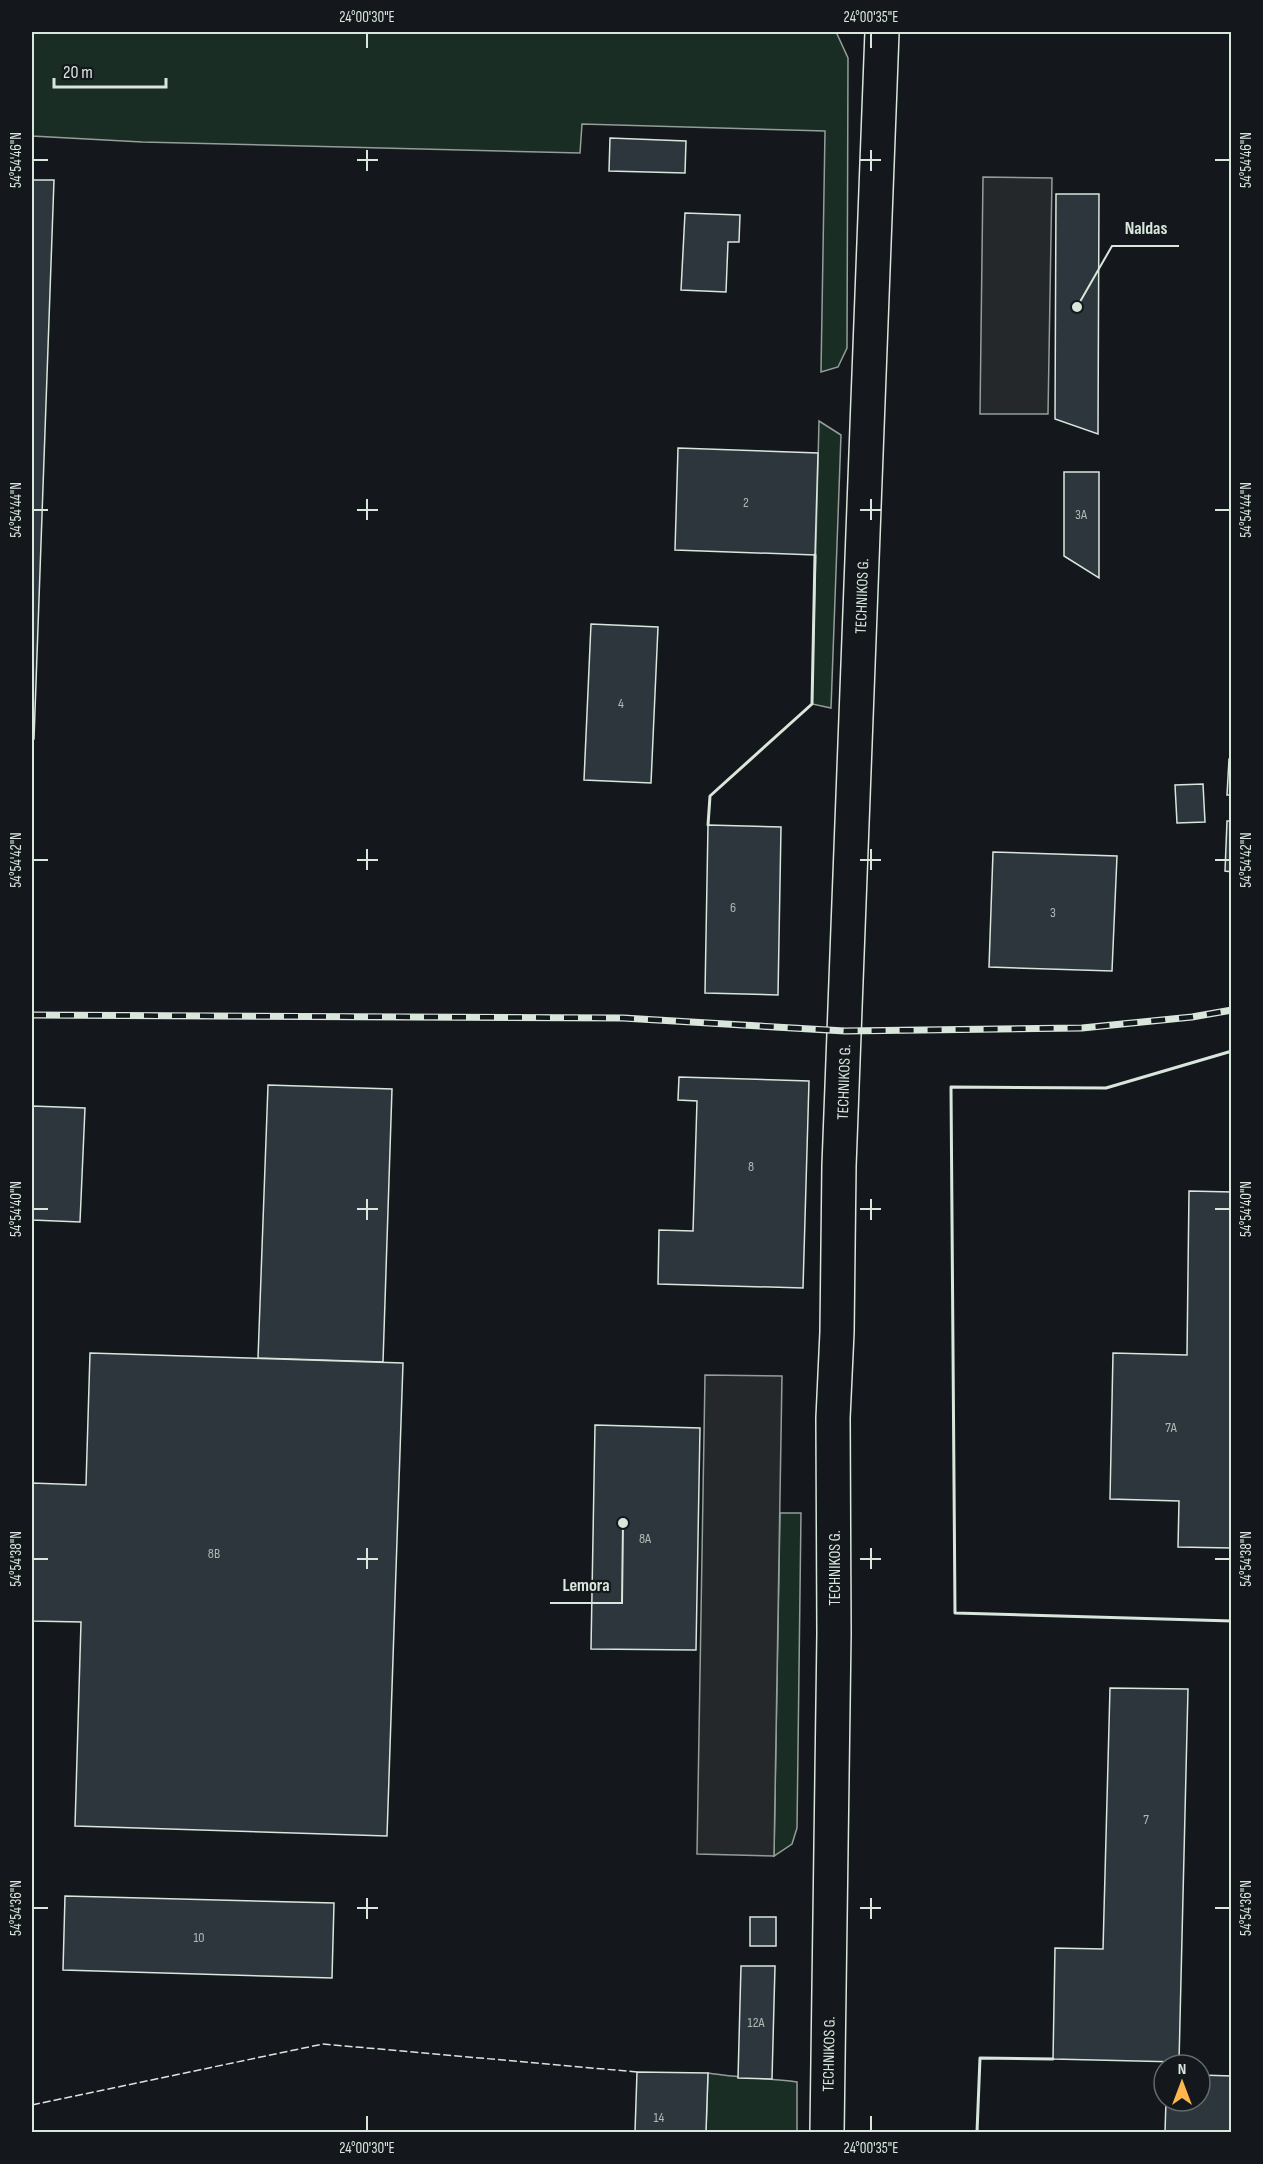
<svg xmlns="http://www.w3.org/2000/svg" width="1263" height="2164" font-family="'Sofia Sans Condensed',sans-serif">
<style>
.green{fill:#1a2d24;stroke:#939e99;stroke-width:1.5}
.parking{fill:#24282b;stroke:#939e99;stroke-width:1.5}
.building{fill:#2c363c;stroke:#d8e6dc;stroke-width:1.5}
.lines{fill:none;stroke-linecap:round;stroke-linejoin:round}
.secondary-casing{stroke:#d8e6dc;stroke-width:36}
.secondary{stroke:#14181c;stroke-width:33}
.rail-casing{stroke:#d8e6dc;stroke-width:7}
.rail{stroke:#14181c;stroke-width:4.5;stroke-dasharray:14;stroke-linecap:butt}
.fence{stroke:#d8e6dc;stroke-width:1.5;stroke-dasharray:8 3;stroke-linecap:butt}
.wall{stroke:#d8e6dc;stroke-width:3}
.ticks{fill:none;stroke:#d8e6dc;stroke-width:2}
.labels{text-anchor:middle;stroke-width:4.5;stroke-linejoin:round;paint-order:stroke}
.number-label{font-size:14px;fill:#adbab4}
.street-label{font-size:16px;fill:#d8e6dc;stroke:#14181c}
.leader{fill:none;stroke:#d8e6dc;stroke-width:2}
.callout-dot{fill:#d8e6dc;stroke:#14181c;stroke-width:2}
.callout-label{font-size:18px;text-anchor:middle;font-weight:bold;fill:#d8e6dc;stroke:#14181c;stroke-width:4.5;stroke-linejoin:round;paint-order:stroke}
.neatline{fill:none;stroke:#d8e6dc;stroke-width:2}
.ticks-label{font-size:15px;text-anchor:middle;fill:#d8e6dc}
</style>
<rect width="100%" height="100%" fill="#14181c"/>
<g class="green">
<polygon points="32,32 834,32 837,34 848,58 847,348 838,367 821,372 825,131 582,124 580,153 142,142 32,136"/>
<polygon points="819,421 841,435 831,708 812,704"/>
<polygon points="780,1513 801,1513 797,1828 792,1844 774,1856"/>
<path d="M 708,2073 C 738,2078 767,2078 797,2082 L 797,2132 L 706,2132 Z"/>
</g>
<g class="parking">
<polygon points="983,177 1052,178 1048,414 980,414"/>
<polygon points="705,1375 782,1376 774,1856 697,1854"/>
</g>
<g class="building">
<polygon points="610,138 686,141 685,173 609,171"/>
<polygon points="32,180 54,180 34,739 32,739"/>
<polygon points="1056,194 1099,194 1098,434 1055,419"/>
<polygon points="685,213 740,215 739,242 728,242 726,292 681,290"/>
<polygon points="678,448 818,453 815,555 675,550"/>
<polygon points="1064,472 1099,472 1099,578 1064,556"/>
<polygon points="591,624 658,627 651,783 584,780"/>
<polygon points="1229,759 1232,759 1232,795 1227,795"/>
<polygon points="1203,784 1205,822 1177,823 1175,785"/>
<polygon points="1227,821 1232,821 1232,872 1225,871"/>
<polygon points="708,825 781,827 778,995 705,993"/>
<polygon points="993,852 1117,856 1112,971 989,967"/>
<polygon points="679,1077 809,1081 803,1288 658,1284 659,1230 693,1231 697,1101 678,1100"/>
<polygon points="268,1085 392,1089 383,1362 258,1358"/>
<polygon points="32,1106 85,1108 80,1222 32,1220"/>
<polygon points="1189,1191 1232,1192 1232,1548 1178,1547 1179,1501 1110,1499 1113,1353 1187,1355"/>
<polygon points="90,1353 403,1363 387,1836 75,1826 81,1622 32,1621 32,1483 86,1485"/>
<polygon points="595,1425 700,1428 696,1650 591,1649"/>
<polygon points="1110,1688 1188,1689 1179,2062 1053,2059 1055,1948 1103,1949"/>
<polygon points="65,1896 334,1903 332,1978 63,1970"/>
<rect x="750" y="1917" width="26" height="29"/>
<polygon points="741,1966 775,1966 772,2079 738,2078"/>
<polygon points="637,2072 708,2073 706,2132 635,2132"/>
<polygon points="1200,2075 1232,2076 1232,2132 1165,2132 1166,2101 1200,2101"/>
</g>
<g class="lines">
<defs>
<polyline id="secondary" points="827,2132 834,1633 833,1418 837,1332 839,1166 882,32"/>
</defs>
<use href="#secondary" class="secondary-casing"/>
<use href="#secondary" class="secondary"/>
<defs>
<polyline id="rail" points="32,1015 623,1018 845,1031 1082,1028 1192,1017 1232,1010"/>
</defs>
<use href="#rail" class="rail-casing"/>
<use href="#rail" class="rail"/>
<polyline class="fence" points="32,2105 323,2044 637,2072"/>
<g class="wall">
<polyline points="708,825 710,796 812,704 815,555"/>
<polyline points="1232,1051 1106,1088 951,1087 955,1613 1232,1621"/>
<polyline points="977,2132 980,2058 1053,2059"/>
</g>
</g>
<path class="ticks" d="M 367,33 L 367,48M 871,33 L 871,48M 367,150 L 367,171M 871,150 L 871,171M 33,160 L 48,160M 357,160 L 378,160M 860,160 L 881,160M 1215,160 L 1230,160M 367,499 L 367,520M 871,499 L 871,520M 33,510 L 48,510M 357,510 L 378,510M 860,510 L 881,510M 1215,510 L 1230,510M 367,849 L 367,870M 871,849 L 871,870M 33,860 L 48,860M 357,860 L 378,860M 860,860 L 881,860M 1215,860 L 1230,860M 367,1199 L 367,1220M 871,1199 L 871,1220M 33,1209 L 48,1209M 357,1209 L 378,1209M 860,1209 L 881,1209M 1215,1209 L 1230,1209M 367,1548 L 367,1569M 871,1548 L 871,1569M 33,1559 L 48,1559M 357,1559 L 378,1559M 860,1559 L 881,1559M 1215,1559 L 1230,1559M 367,1898 L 367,1919M 871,1898 L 871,1919M 33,1908 L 48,1908M 357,1908 L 378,1908M 860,1908 L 881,1908M 1215,1908 L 1230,1908M 367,2116 L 367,2131M 871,2116 L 871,2131"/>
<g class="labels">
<g class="number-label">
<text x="746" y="507">2</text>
<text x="1081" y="519">3A</text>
<text x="621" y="708">4</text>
<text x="733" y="912">6</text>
<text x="1053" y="917">3</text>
<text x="751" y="1171">8</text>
<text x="1171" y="1432">7A</text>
<text x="645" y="1543">8A</text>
<text x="214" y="1558">8B</text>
<text x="1146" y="1824">7</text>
<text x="199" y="1942">10</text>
<text x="756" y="2027">12A</text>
<text x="659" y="2122">14</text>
</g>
<g class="street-label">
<text transform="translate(861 596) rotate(-88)" y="6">TECHNIKOS G.</text>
<text transform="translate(843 1082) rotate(-88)" y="6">TECHNIKOS G.</text>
<text transform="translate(834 1568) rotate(-90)" y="6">TECHNIKOS G.</text>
<text transform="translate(828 2054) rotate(-89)" y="6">TECHNIKOS G.</text>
</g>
</g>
<path class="leader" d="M1077 307L1112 246H1179M623 1523L622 1603H550"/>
<g class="callout-dot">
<circle cx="1077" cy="307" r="6"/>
<circle cx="623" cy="1523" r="6"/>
</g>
<g class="callout-label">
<text x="1146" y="234">Naldas</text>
<text x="586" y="1591">Lemora</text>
</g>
<rect width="1263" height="2164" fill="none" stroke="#14181c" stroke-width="66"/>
<g transform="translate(1182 2083)"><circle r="28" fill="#14181c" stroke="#626a69" stroke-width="1.5"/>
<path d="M0-4.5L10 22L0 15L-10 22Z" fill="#ffb74d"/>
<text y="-9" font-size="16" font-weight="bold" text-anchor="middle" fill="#d8e6dc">N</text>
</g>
<path d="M54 78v9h112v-9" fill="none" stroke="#d8e6dc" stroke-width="3"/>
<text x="63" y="78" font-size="18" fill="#d8e6dc" stroke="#14181c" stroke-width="4.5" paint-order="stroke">20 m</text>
<rect x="33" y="33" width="1197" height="2098" class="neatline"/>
<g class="ticks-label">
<text x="367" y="22">24°00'30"E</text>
<text x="871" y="22">24°00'35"E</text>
<text transform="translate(16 160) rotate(-90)" y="5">54°54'46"N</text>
<text transform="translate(1246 160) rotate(-90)" y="5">54°54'46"N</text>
<text transform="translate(16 510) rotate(-90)" y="5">54°54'44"N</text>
<text transform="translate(1246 510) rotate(-90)" y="5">54°54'44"N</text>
<text transform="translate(16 860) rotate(-90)" y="5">54°54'42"N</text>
<text transform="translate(1246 860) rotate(-90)" y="5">54°54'42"N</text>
<text transform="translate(16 1209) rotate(-90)" y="5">54°54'40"N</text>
<text transform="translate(1246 1209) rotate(-90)" y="5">54°54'40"N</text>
<text transform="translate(16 1559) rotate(-90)" y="5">54°54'38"N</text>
<text transform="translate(1246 1559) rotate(-90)" y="5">54°54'38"N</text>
<text transform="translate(16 1908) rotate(-90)" y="5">54°54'36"N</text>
<text transform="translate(1246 1908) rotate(-90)" y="5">54°54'36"N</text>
<text x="367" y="2153">24°00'30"E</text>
<text x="871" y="2153">24°00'35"E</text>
</g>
</svg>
